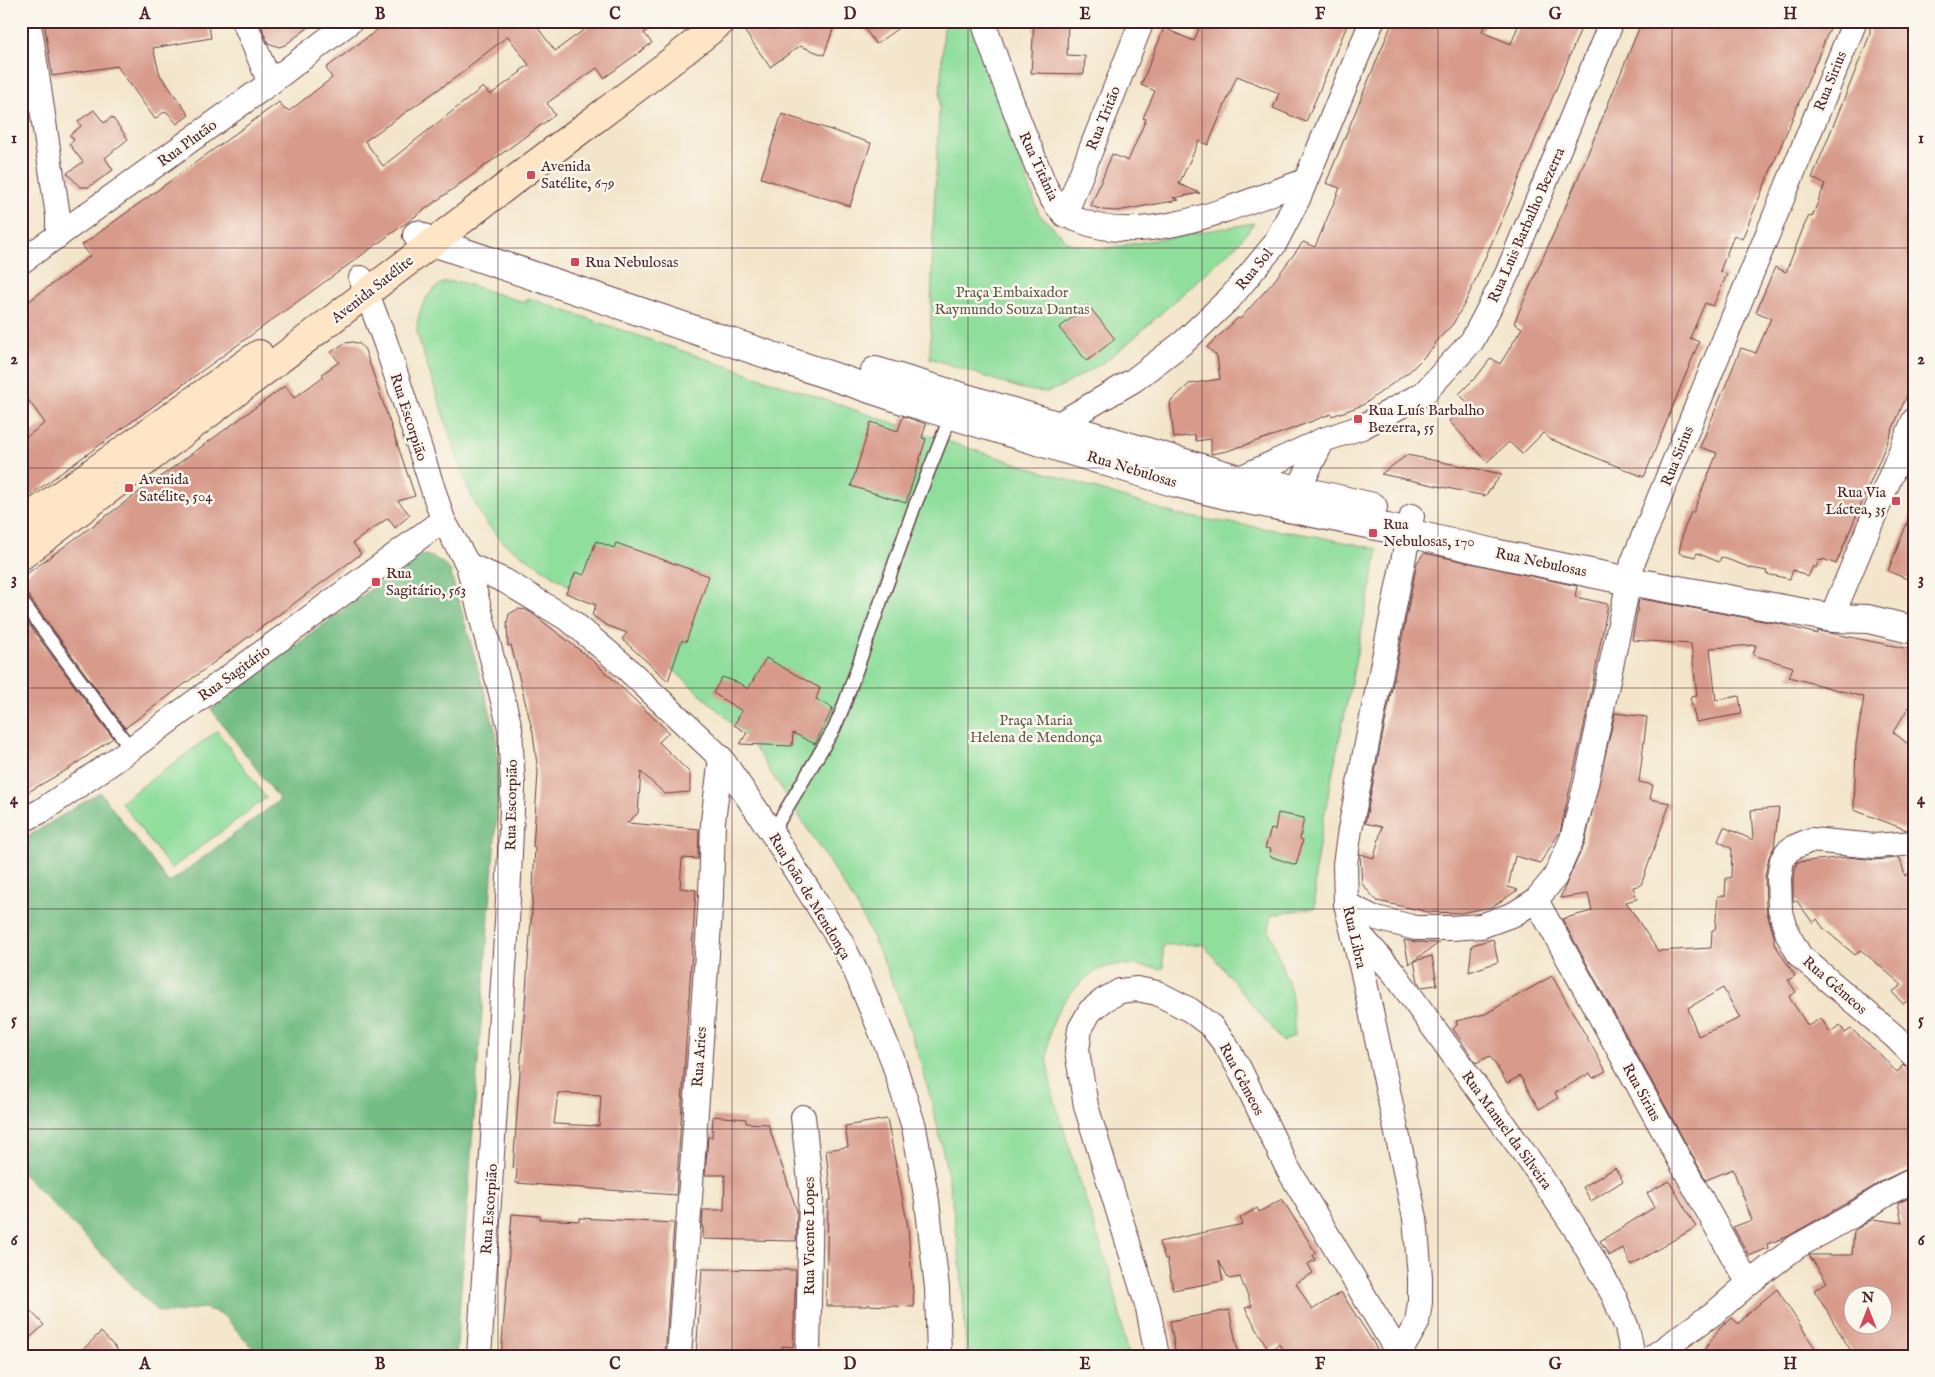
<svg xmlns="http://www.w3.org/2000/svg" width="1935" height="1377" font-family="'IM FELL English',serif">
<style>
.green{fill:#8fde9c;stroke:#6c7e64}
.forest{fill:#73bd84;stroke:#5e6e58}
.building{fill:#d89b8b;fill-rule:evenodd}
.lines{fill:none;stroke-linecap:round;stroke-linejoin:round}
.service-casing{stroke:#633d43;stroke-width:15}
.minor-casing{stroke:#633d43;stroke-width:26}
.tertiary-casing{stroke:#633d43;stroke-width:30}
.secondary-casing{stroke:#633d43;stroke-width:30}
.service{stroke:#fff;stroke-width:12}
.minor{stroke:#fff;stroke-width:24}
.tertiary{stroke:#fff;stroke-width:28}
.secondary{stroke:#fde5c5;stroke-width:28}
.grid{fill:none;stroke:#4a1f2b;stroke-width:1;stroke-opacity:0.55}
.poi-dot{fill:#d1495b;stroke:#fbf7ec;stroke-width:2}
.labels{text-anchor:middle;stroke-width:5;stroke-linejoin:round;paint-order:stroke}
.street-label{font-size:15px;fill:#4a1f2b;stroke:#fbf7ec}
.poi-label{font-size:15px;fill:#4a1f2b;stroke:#fbf7ec;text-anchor:start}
.park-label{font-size:15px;fill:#5f584d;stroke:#fbf7ec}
.neatline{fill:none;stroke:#4a1f2b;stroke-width:2}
.grid-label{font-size:16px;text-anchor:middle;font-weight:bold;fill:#4a1f2b}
</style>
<rect width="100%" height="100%" fill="#fbf7ec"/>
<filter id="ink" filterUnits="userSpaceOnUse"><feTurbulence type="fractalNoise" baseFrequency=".02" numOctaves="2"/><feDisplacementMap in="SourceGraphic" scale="10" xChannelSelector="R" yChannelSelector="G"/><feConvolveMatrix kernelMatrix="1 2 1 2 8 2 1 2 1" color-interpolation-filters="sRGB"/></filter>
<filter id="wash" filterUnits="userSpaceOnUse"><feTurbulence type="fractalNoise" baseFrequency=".0096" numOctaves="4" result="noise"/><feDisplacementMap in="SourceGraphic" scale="20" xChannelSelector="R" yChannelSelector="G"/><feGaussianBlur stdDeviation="1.12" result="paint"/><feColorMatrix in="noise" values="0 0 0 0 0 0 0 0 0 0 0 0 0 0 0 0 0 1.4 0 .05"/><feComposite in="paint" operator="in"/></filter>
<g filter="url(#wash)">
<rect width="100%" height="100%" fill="#f3e5ca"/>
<g class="green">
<polygon points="944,21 972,21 1039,214 1069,243 1102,249 1254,223 1236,246 1128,343 1104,362 1063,386 1047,392 1034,391 1019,388 930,358 933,230"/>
<path d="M 445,282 L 460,282 L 526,303 L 528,298 L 934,437 L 1178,515 L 1315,536 L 1378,549 L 1323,821 L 1315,871 L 1315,908 L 1272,914 L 1269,930 L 1291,991 L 1295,1035 L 1283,1042 L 1203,944 L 1163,945 L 1163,969 C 1119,963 1102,958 1071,993 C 1031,1038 1051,1090 1067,1140 C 1075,1166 1083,1191 1091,1216 C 1099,1241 1109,1267 1115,1292 C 1120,1313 1123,1335 1128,1356 L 966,1356 C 962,1203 930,1047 859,910 C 850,893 837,876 827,859 C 804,823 780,787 757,751 L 743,733 L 614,616 L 504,543 L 486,523 L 476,506 L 465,482 L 417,334 C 416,313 426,290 445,282 Z"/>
<polygon points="217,731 266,798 171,869 121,802"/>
</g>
<path class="forest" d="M 424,555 C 435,557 442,561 450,570 L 496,733 L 499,784 L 456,1356 L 260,1356 L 224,1316 L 214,1311 L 203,1308 L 169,1313 L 157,1311 L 21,1171 L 21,841 L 100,792 L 169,883 L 280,800 L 211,709 L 414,557 Z"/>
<g id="blocks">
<g class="building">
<polygon points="44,21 208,21 211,38 153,48 160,75 189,115 177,124 167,112 165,113 164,112 155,119 117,66 52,76"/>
<polygon points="259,21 317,21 285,45 279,47 268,43"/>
<path d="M 389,21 L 533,21 L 555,51 L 596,21 L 660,21 L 644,33 L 652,43 L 604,78 L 597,68 L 547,103 L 555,115 L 21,502 L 21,441 L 45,423 L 21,390 L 21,307 L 90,256 L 82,245 L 279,102 L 285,110 L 287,109 L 289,111 L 332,78 L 326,68 ZM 508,36 L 529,65 L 520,71 L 521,72 L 490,95 L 483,87 L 383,166 L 365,141 L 469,68 L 468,67 Z"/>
<polygon points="754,21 836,21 824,55 800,46 770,67 743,29"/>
<polygon points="859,21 908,21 876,44"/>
<polygon points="1034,21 1068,21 1067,55 1085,56 1084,74 1031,73"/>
<polygon points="1202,21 1349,21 1306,122 1273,108 1279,93 1237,76 1208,145 1199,141 1179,184 1200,193 1173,198 1179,200 1117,211 1103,210 1091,206 1112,154 1128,161 1146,119 1143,118 1155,91 1141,85 1164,28 1194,41"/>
<polygon points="1393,21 1486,21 1482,32 1511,44 1520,21 1584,21 1508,206 1466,301 1453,324 1434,344 1435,346 1410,371 1363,405 1332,416 1331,414 1281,433 1227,451 1211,454 1211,439 1196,441 1195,435 1174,438 1170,402 1189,384 1220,379 1217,356 1207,347 1238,318 1240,319 1274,281 1303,242 1315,247 1340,188 1326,183"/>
<polygon points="1642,21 1833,21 1742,239 1734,235 1720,271 1727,274 1713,306 1705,303 1690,338 1699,342 1644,477 1550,439 1543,433 1522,454 1509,442 1487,462 1449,421 1469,404 1459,394 1478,375 1491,358 1500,364 1522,328 1514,323 1575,185"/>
<polygon points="1870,21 1914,21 1914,378 1836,564 1823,559 1822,561 1819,560 1816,568 1813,566 1808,577 1793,570 1790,579 1766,574 1767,571 1751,568 1721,557 1719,562 1697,553 1695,557 1679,553 1683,532 1691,512 1693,513 1717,453 1700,447 1741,348 1756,353 1771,318 1756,312 1775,267 1786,272 1804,226 1809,216 1812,217 1825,184 1812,178 1867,42 1870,34"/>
<polygon points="94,110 104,123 112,117 128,139 105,158 113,170 89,187 80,187 67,173 83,162 69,144 74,140 70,135 81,126 78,121"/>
<polygon points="782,114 871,143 850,206 761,178"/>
<polygon points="1088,305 1115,339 1087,361 1059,328"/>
<polygon points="353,342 360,344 365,350 415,496 398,501 410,515 395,528 388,518 353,543 361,554 125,728 28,595 21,592 21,578 285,386 294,398 324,376 322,374 339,362 331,352 345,343"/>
<polygon points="903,416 926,424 922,438 926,439 906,503 851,486 871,422 898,431"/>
<polygon points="1407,455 1502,474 1485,496 1381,474"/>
<polygon points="1913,508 1914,508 1914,582 1888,571"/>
<polygon points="596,541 614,548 616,543 709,576 686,642 682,640 668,681 622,639 627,633 606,625 592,615 596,605 566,593 576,572 584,575"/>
<polygon points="1424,553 1577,586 1575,597 1608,604 1588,708 1560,832 1540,863 1515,856 1508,887 1518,890 1492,907 1461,913 1429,912 1377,901 1362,884 1360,854 1374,858 1382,827 1365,823 1417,563"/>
<polygon points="1642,599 1780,624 1817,634 1818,631 1835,634 1914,650 1914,708 1909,707 1893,732 1914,749 1914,829 1907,830 1854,810 1856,744 1864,697 1789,677 1793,667 1753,655 1756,645 1710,648 1716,700 1739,696 1742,714 1696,722 1690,697 1697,696 1691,644 1632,640 1639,600"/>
<path d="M 518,609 L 526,610 L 533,614 L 590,658 L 640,705 L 669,732 L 659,742 L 690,773 L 690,792 L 665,794 L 641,772 L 638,813 L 627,823 L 699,829 L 698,859 L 682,858 L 680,888 L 696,890 L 676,1195 L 516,1183 L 517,1169 L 513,1168 L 532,908 L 535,847 L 533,847 L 538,773 L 533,733 L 511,645 L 508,646 L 507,623 L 509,614 ZM 558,1093 L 601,1095 L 599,1126 L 554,1124 Z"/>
<polygon points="21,614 113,738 70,768 21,796"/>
<polygon points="766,658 820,688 816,699 833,708 815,744 793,733 792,746 740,744 747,733 734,725 742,711 713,693 722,677 739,683 748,689"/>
<path d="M 1615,713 L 1647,717 L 1639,782 L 1653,785 L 1650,799 L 1670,803 L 1641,885 L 1633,887 L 1637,899 L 1626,902 L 1658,951 L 1711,948 L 1712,930 L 1715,930 L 1718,896 L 1725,896 L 1726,878 L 1731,878 L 1732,849 L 1718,841 L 1724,827 L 1753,840 L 1751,810 L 1779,808 L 1774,847 L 1769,857 L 1765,876 L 1766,909 L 1774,936 L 1774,943 L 1795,976 L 1788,980 L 1796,992 L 1789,997 L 1808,1026 L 1821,1018 L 1830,1032 L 1840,1025 L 1845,1033 L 1851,1029 L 1881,1055 L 1897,1073 L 1903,1065 L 1914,1076 L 1914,1166 L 1882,1181 L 1845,1204 L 1787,1237 L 1767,1244 L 1768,1248 L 1749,1256 L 1733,1227 L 1752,1220 L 1733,1169 L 1706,1180 L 1562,919 L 1592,911 L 1588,894 L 1560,898 L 1585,842 ZM 1723,988 L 1740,1018 L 1698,1036 L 1688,1008 Z"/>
<polygon points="1278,813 1304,818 1300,839 1303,840 1296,865 1269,856 1271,849 1265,848 1271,829 1275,830"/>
<polygon points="1848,857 1874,860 1900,858 1905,876 1914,869 1914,997 1903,1004 1892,992 1902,985 1861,950 1855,955 1824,929 1817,919 1813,923 1797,901 1793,901 1793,879 1797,862"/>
<polygon points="1493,939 1498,962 1469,972 1472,945"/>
<polygon points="1404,940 1416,942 1439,943 1409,964"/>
<polygon points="1432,956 1437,985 1421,987 1418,982 1414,961"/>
<polygon points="1552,976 1606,1071 1593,1078 1590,1073 1555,1093 1558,1098 1539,1109 1520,1076 1507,1083 1490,1056 1476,1063 1453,1029 1457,1025 1456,1021 1485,1014"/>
<polygon points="713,1116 746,1119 746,1123 768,1124 797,1211 796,1241 703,1239 703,1227 702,1227 703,1210 724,1210 725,1175 705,1175 708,1137 712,1137"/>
<polygon points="887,1119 908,1227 914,1307 867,1305 867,1306 826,1306 828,1200 831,1200 826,1150 848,1147 845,1126"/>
<polygon points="1615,1168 1623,1181 1591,1201 1583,1187"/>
<polygon points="1669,1181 1696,1227 1631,1265 1623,1248 1609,1256 1600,1241 1655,1207 1647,1193"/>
<path d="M 1914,1196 L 1914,1356 L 1854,1356 L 1814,1290 L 1827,1282 L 1809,1255 L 1852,1255 L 1854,1231 L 1873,1219 L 1902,1223 L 1898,1203 ZM 1852,1294 L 1882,1294 L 1882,1324 L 1852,1324 Z"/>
<polygon points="1282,1199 1316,1253 1313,1255 1315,1260 1308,1264 1313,1273 1296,1283 1312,1310 1341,1292 1373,1342 1380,1356 1286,1356 1279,1344 1269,1351 1245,1308 1252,1306 1240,1277 1229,1279 1219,1261 1223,1281 1173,1290 1167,1258 1165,1259 1159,1242 1243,1224 1240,1218 1257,1208 1259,1212"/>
<polygon points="512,1214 540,1216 540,1219 579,1221 580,1218 674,1223 665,1356 501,1356"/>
<polygon points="702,1269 796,1270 793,1347 782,1346 782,1356 696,1356"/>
<polygon points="1777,1289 1820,1356 1700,1356 1719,1329 1732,1318 1739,1324 1746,1315"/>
<polygon points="21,1301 44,1325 21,1346"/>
<polygon points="1229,1310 1239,1356 1176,1356 1170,1321"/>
<polygon points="101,1332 123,1356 76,1356"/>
</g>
</g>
</g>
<g filter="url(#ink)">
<use href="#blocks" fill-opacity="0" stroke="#633d43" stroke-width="1"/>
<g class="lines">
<defs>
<g id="service">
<polyline points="21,600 131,749"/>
<polyline points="772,833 834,729 843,708 914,508 951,415"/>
</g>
<g id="minor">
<polyline points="27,21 31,35 58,216 58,236"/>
<polyline points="244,21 270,83"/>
<path d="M 983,21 C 998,66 1014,110 1032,153 C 1040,174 1047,198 1064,213 C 1068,217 1076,219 1081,221 C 1148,248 1241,203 1305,181"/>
<polyline points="1065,215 1142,21"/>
<polyline points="21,262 270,83 351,21"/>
<polyline points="361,278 385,341 443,520 468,565 510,728 513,786 507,921 479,1356"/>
<polyline points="1052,438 1057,425 1134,380 1185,341 1231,297 1274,245 1298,199 1372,21"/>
<polyline points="1237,484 1238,479 1323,440 1362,427 1424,393 1472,341 1507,274 1612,21"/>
<polyline points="1292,507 1298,490 1323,440"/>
<polyline points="468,565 505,581 571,621 624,666 721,758 772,833 841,942 856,972 892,1058 914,1127 927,1201 937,1288 939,1356"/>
<polyline points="1833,618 1837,604 1914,420"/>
<polyline points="21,821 41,811 117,759 443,520"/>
<polyline points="1914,843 1875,846 1811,840 1794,847 1787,852 1782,860 1779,878 1780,909 1788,935 1800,956 1894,1036 1914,1056"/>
<polyline points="1536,900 1736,1262 1749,1283"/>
<polyline points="1346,904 1372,917 1416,928 1451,928 1481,926 1514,914 1536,900 1555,877 1572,839 1586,784 1633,562 1855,21"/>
<polyline points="1352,926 1394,973 1537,1171 1577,1231 1614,1296 1627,1328 1633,1356"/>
<polyline points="803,1117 811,1191 808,1356"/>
<polyline points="1399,1354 1417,1323 1420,1302 1420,1277 1415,1218 1364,978 1346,904 1345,864 1350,829 1412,516"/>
<polyline points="679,1356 711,896 713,821 721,758"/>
<polyline points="1157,1356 1148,1308 1086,1106 1077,1051 1080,1029 1090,1011 1104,1000 1120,991 1137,989 1157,993 1190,1010 1211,1026 1225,1044 1239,1068 1288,1169 1400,1356"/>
<polyline points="1654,1356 1718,1310 1749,1283 1796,1247 1852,1216 1888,1193 1914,1180"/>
</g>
<g id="tertiary">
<polyline points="417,235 433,242 909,402 1176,483 1234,497 1387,528 1494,553 1629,581 1833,618 1868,619 1914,630"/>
<polyline points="875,371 1238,479 1268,483 1373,507"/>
</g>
<g id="secondary">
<polyline points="21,523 259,354"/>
<path d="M 21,556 C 183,434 343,311 504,188 C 576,132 652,79 722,21"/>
</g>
</defs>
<use href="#service" class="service-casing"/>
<use href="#minor" class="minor-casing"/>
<use href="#tertiary" class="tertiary-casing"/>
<use href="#secondary" class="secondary-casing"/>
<use href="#service" class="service"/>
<use href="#minor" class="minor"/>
<use href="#tertiary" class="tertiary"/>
<use href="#secondary" class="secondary"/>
</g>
</g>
<path class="grid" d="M 262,21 L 262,1356M 498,21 L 498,1356M 732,21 L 732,1356M 968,21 L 968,1356M 1202,21 L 1202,1356M 1438,21 L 1438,1356M 1672,21 L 1672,1356M 21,248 L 1914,248M 21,468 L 1914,468M 21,688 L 1914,688M 21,909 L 1914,909M 21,1129 L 1914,1129"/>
<g class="poi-dot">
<rect x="526" y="170" width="10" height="10" rx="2.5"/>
<rect x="570" y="257" width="10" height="10" rx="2.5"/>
<rect x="1353" y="414" width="10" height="10" rx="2.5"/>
<rect x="124" y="483" width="10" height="10" rx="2.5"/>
<rect x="1891" y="496" width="10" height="10" rx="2.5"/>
<rect x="1368" y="528" width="10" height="10" rx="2.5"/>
<rect x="371" y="577" width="10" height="10" rx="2.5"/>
</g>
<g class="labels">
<g class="street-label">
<text transform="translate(1830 81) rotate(-68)" y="5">Rua Sirius</text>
<text transform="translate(1103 118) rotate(-68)" y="5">Rua Tritão</text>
<text transform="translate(187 143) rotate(-36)" y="5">Rua Plutão</text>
<text transform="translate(1039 166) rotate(65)" y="5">Rua Titânia</text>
<text transform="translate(1526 225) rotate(-66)" y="5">Rua Luis Barbalho Bezerra</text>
<text transform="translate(1254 269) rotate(-51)" y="5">Rua Sol</text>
<text transform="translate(372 289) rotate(-38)" y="5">Avenida Satélite</text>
<text transform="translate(409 417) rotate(72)" y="5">Rua Escorpião</text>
<text transform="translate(1677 456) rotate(-68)" y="5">Rua Sirius</text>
<text transform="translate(1132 469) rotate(17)" y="5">Rua Nebulosas</text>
<text transform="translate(1541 562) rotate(12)" y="5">Rua Nebulosas</text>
<text transform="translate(234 673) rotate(-36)" y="5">Rua Sagitário</text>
<text transform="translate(511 805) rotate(-89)" y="5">Rua Escorpião</text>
<text transform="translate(810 896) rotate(59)" y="5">Rua João de Mendonça</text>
<text transform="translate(1355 937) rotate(77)" y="5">Rua Libra</text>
<text transform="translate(1835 985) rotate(41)" y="5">Rua Gêmeos</text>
<text transform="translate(699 1057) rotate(-86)" y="5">Rua Aries</text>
<text transform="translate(1242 1079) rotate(62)" y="5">Rua Gêmeos</text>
<text transform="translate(1642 1092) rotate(61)" y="5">Rua Sirius</text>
<text transform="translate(1507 1130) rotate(54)" y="5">Rua Manuel da Silveira</text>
<text transform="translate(489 1209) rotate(-86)" y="5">Rua Escorpião</text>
<text transform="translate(809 1236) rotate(-90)" y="5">Rua Vicente Lopes</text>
</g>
<g class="poi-label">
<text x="541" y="171">Avenida<tspan x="541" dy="17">Satélite, 679</tspan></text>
<text x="585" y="267">Rua Nebulosas</text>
<text x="1368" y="415">Rua Luís Barbalho<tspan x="1368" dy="17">Bezerra, 55</tspan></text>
<text x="139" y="484">Avenida<tspan x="139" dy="17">Satélite, 504</tspan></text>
<text x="1886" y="497" text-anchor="end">Rua Via<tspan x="1886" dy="17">Láctea, 35</tspan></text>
<text x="1383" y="529">Rua<tspan x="1383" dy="17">Nebulosas, 170</tspan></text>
<text x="386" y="578">Rua<tspan x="386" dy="17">Sagitário, 563</tspan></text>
</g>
<g class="park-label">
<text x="1012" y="297">Praça Embaixador<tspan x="1012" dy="17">Raymundo Souza Dantas</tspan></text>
<text x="1036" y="725">Praça Maria<tspan x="1036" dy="17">Helena de Mendonça</tspan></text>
</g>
</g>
<rect width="1935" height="1377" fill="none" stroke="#fbf7ec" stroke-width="55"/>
<g transform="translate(1868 1310)"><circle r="24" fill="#fbf7ec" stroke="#b4a19f"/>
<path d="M0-4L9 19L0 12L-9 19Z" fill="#d1495b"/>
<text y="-8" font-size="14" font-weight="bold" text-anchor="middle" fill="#4a1f2b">N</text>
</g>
<rect x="28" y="28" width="1880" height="1322" class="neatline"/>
<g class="grid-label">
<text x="145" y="19">A</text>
<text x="380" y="19">B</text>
<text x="615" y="19">C</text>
<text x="850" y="19">D</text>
<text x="1085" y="19">E</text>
<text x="1320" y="19">F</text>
<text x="1555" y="19">G</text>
<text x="1790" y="19">H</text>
<text x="14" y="143">1</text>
<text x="1921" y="143">1</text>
<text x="14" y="364">2</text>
<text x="1921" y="364">2</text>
<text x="14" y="584">3</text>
<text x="1921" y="584">3</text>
<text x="14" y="804">4</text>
<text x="1921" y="804">4</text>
<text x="14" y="1025">5</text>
<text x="1921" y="1025">5</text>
<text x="14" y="1245">6</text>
<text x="1921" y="1245">6</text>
<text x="145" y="1369">A</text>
<text x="380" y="1369">B</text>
<text x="615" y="1369">C</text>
<text x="850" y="1369">D</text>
<text x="1085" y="1369">E</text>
<text x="1320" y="1369">F</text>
<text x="1555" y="1369">G</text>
<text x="1790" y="1369">H</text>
</g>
</svg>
